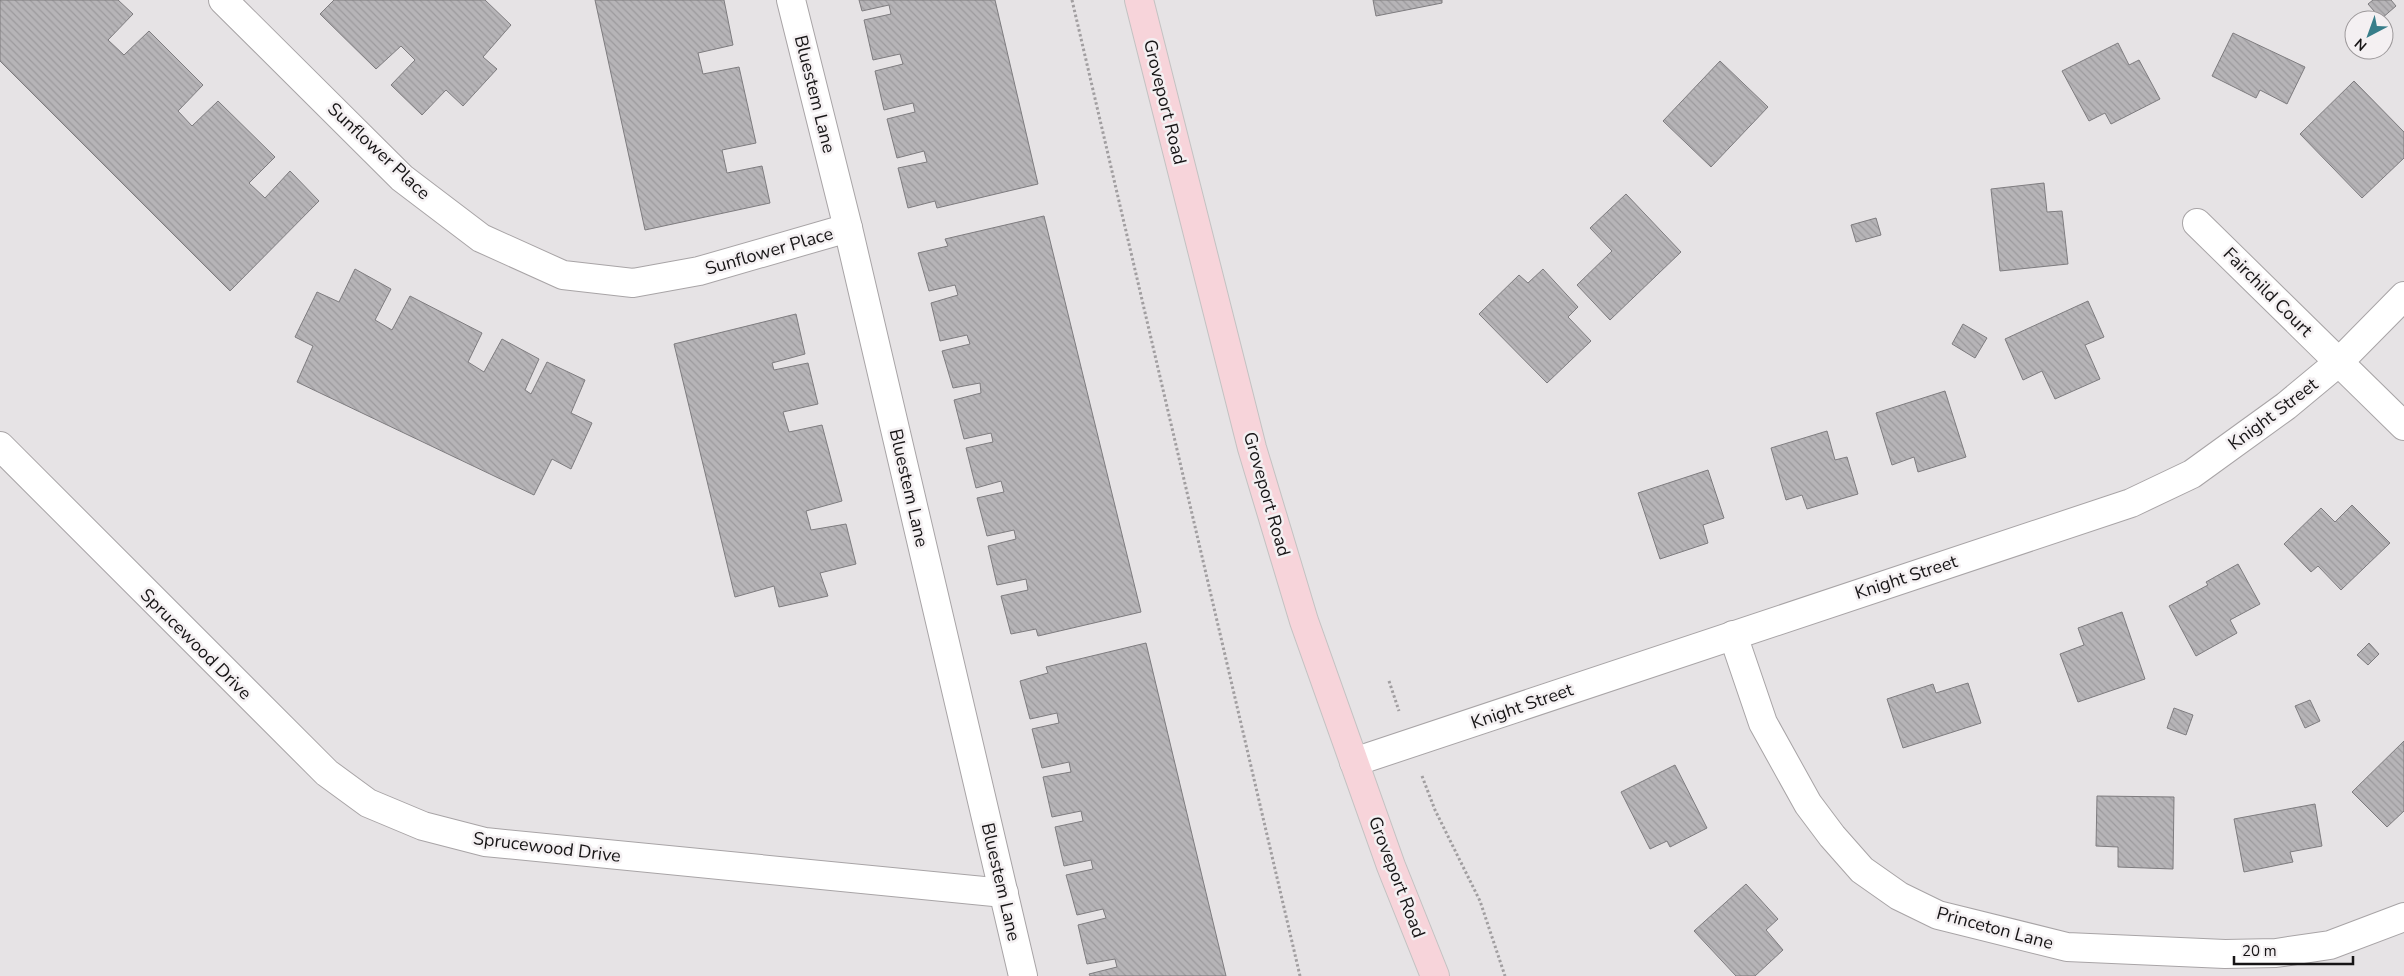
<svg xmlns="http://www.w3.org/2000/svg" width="2404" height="976" font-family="'Nunito Sans',sans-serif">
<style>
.building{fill:url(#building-back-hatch);stroke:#7e7c7f}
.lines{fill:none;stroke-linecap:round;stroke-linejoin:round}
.street-casing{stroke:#a8a4a6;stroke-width:30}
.primary-casing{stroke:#c3c2c2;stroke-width:30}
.path{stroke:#a19ea0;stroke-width:3;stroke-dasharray:2.5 2.5;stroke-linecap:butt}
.street{stroke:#fff;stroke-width:28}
.primary{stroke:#f7d4da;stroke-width:28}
.labels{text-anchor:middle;stroke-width:5;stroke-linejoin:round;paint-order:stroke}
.street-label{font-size:18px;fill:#171516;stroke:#f4f0f2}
</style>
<defs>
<pattern id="building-back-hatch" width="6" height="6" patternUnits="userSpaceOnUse" patternTransform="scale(1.25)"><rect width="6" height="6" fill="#b6b4b7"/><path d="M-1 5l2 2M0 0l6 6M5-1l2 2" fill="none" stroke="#9c9a9d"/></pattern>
</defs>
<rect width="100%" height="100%" fill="#e6e3e5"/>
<g class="building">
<polygon points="0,0 118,0 133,14 108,40 124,55 149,31 203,85 178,111 192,126 218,101 275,157 249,183 265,198 290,171 319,201 230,291 0,61"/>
<polygon points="334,0 485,0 511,25 483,57 497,69 463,106 446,90 422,115 391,85 415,60 401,46 376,69 320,14"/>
<polygon points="595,0 724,0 733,45 698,53 703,74 739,67 756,143 722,150 727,173 762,166 770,203 645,230"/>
<polygon points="859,0 995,0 1038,184 937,208 935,201 908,208 898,168 927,162 924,151 897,158 887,119 915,112 913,103 884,110 875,71 903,64 900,54 873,60 864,20 891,14 889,5 862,11"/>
<polygon points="1373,0 1442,0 1442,3 1376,16"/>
<polygon points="2373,0 2391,0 2396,6 2381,19 2368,4"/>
<polygon points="2233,33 2305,67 2287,104 2260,90 2256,98 2212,76"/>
<polygon points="2118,43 2129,65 2139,60 2160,99 2111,124 2105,113 2089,121 2062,71"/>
<polygon points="1720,61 1768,107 1711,167 1663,121"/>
<polygon points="2354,81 2404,132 2404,158 2362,198 2300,134"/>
<polygon points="2044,183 2047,212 2062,211 2068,264 2000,271 1991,189"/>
<polygon points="1626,194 1681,252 1610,320 1577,285 1612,251 1590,228"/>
<polygon points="1044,216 1141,612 1038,636 1036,629 1011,634 1001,596 1028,590 1026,579 997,585 988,546 1016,539 1014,530 987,536 977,498 1004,492 1001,481 976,488 966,448 993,442 991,433 964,439 954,400 981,393 980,383 953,388 942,351 970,344 967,335 940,341 931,303 958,295 955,285 929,291 918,253 948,246 945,239"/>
<polygon points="1876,218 1881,235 1856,242 1851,225"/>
<polygon points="355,269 391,289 375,320 392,330 410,296 482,333 468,362 484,372 502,339 539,359 525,390 531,394 547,362 585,380 571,413 592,423 571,469 552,459 534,495 297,382 313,346 295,337 317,292 339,302"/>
<polygon points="1543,269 1578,307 1568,317 1591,341 1547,383 1479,314 1519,275 1528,283"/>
<polygon points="2088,301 2104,337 2085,345 2100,379 2055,399 2042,371 2023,380 2005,339"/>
<polygon points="796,314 805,354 772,363 774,370 808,363 818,404 783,412 789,432 822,425 842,501 806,511 811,530 846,524 856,564 820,573 828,596 779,607 774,586 735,597 674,344"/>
<polygon points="1963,324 1987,338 1975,358 1952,344"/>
<polygon points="1945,391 1966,457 1918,472 1914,457 1892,465 1876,413"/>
<polygon points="1827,431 1835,460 1847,457 1858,494 1807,509 1802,495 1786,500 1771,448"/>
<polygon points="1708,470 1724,518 1703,525 1708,543 1660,559 1638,493"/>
<polygon points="2352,505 2390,543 2341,590 2318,566 2311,572 2284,544 2321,508 2335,522"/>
<polygon points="2238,564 2260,604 2230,620 2237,633 2196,656 2169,606 2208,585 2206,582"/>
<polygon points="2122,612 2145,679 2078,702 2060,654 2084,645 2078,628"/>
<polygon points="1146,643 1226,976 1090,976 1089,974 1117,967 1115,959 1087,964 1078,925 1106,918 1103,909 1077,915 1066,875 1093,869 1091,860 1064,866 1055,827 1083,821 1081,811 1052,817 1043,777 1071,772 1069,762 1042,768 1032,729 1059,723 1057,713 1030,719 1020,681 1048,673 1046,667"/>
<polygon points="2369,643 2379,654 2368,665 2357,655"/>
<polygon points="1968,683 1981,723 1903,748 1887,699 1933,684 1936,693"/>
<polygon points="2310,700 2320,721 2305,728 2295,706"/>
<polygon points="2174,708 2193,715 2186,735 2167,728"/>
<polygon points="2404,741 2404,811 2387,827 2352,792"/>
<polygon points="1675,765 1707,828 1670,847 1667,841 1650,849 1621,792"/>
<polygon points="2097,796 2174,797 2173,869 2118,867 2118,847 2096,846"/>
<polygon points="2315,804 2322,846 2290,852 2293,862 2244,872 2234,819"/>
<polygon points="1746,884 1778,919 1766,930 1783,950 1755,976 1736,976 1694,931"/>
</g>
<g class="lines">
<defs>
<g id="street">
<polyline points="223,0 402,178 481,238 563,275 633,283 699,271 848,228"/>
<polyline points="791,0 848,228 1023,976"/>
<polyline points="2197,223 2404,426"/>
<polyline points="0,446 327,773 368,803 423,826 485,842 1004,893"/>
<polyline points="1733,635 1763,723 1808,804 1832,836 1862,870 1899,896 1938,915 2067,947 2225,954 2276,953 2330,945 2404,917"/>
<polyline points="1354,762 2131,503 2192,474 2286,406 2339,362 2404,296"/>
</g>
<polyline id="primary" points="1139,0 1252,448 1304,621 1391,866 1435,976"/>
</defs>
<use href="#street" class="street-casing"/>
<use href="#primary" class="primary-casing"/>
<g class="path">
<polyline points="1072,0 1300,976"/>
<polyline points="1389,681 1399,711"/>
<polyline points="1422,776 1435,810 1480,901 1505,976"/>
</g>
<use href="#street" class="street"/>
<use href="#primary" class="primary"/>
</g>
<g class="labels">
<g class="street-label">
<text transform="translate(815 94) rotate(76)" y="6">Bluestem Lane</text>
<text transform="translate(1165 102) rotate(76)" y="6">Groveport Road</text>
<text transform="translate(379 151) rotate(43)" y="6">Sunflower Place</text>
<text transform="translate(769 251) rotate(-16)" y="6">Sunflower Place</text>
<text transform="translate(2268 292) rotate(45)" y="6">Fairchild Court</text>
<text transform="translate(2273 414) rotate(-37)" y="6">Knight Street</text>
<text transform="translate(909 488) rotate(77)" y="6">Bluestem Lane</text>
<text transform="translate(1267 494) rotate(74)" y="6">Groveport Road</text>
<text transform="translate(1906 577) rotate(-18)" y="6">Knight Street</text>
<text transform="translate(196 644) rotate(45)" y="6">Sprucewood Drive</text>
<text transform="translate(1522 706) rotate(-19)" y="6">Knight Street</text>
<text transform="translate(547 847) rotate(7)" y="6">Sprucewood Drive</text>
<text transform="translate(1397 877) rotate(69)" y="6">Groveport Road</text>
<text transform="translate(1001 882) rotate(77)" y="6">Bluestem Lane</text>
<text transform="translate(1995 928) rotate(15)" y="6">Princeton Lane</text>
</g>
</g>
<g transform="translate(2369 35) rotate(221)"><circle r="24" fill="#f4f0f2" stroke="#9c989a"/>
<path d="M0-4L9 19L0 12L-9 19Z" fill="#377d89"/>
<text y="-8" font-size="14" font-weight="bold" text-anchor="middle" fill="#171516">N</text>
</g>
<path d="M2234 956v8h119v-8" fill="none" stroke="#171516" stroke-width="2.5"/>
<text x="2242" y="956" font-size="15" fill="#171516" stroke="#f4f0f2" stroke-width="4" paint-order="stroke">20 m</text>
</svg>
